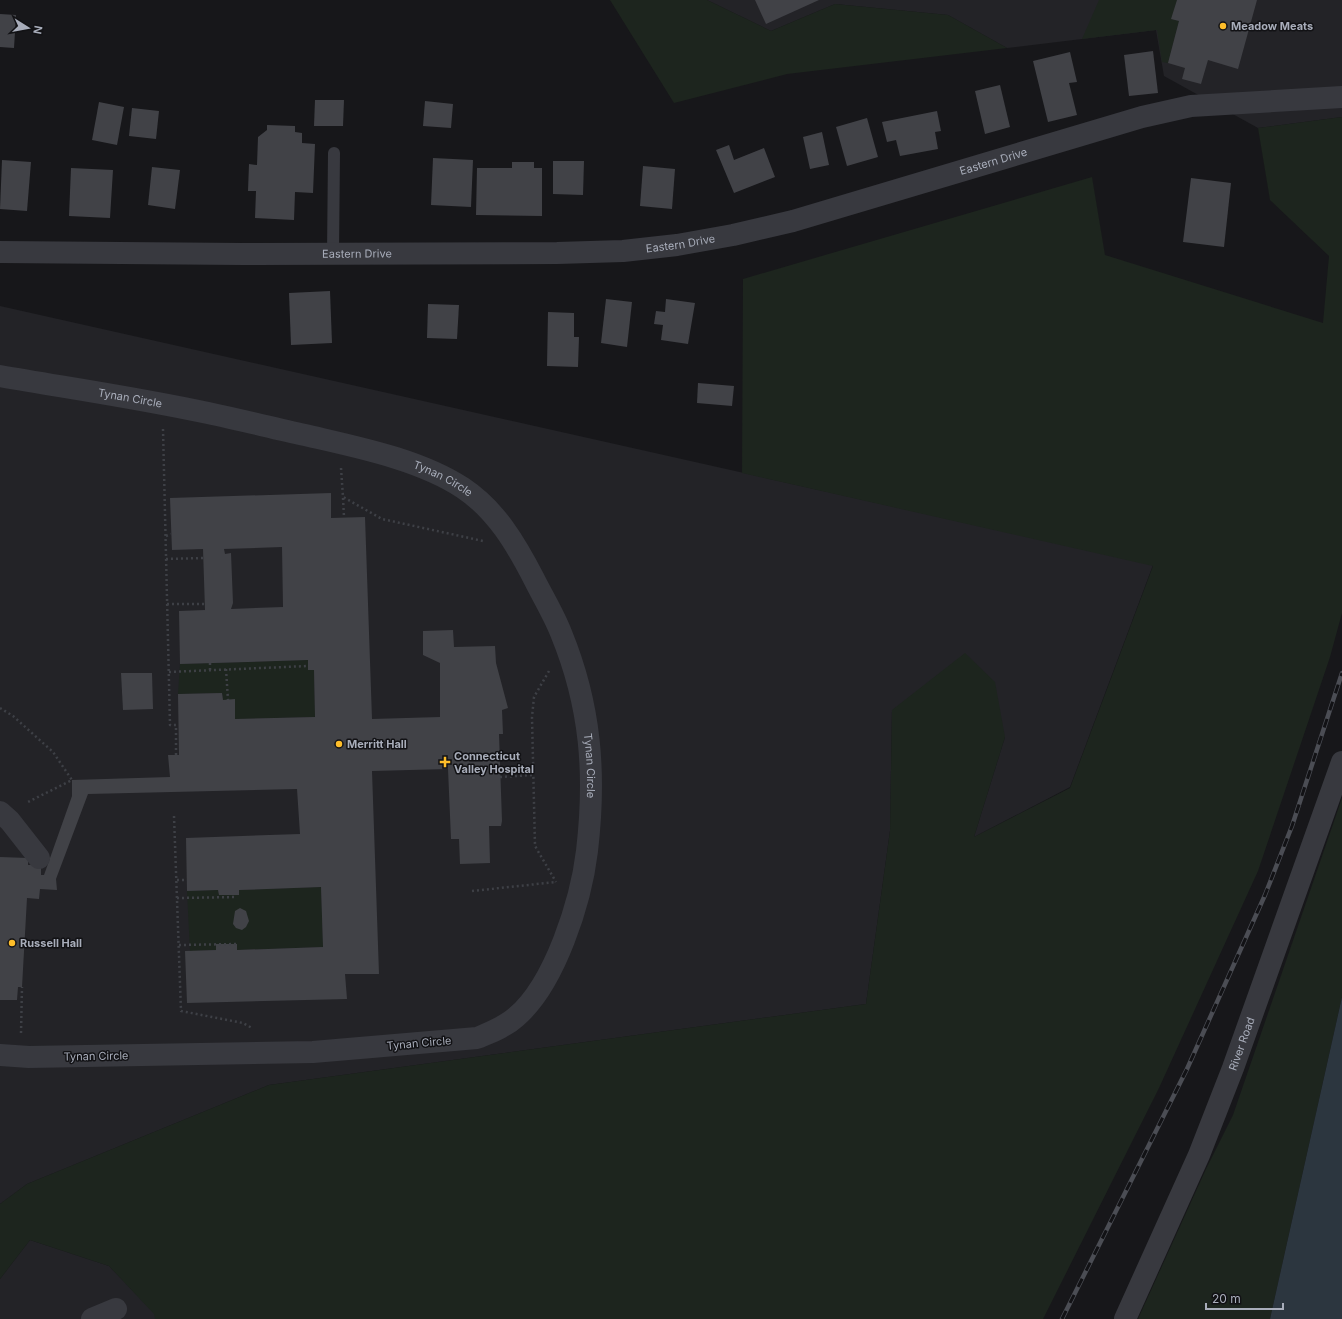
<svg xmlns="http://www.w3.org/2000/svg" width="1342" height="1319" font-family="Inter,sans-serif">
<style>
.built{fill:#232327}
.green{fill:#1d251e}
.water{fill:#2c363f}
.building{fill:#414247;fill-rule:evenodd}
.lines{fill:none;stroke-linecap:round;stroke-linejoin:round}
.path{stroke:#3e4046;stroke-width:2.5;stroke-dasharray:2 3;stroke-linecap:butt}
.lane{stroke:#38393f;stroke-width:12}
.street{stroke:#38393f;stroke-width:22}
.rail-casing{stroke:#4b4d54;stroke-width:4.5}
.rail{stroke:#121215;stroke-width:3;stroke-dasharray:9;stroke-linecap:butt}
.poi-dot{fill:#ffbe2a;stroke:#121215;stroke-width:1.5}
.labels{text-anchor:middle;stroke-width:3;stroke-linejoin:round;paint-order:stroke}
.poi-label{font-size:11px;font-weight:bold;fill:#a8adba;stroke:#121215;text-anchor:start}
.street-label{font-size:11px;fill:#a8adba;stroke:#121215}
</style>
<rect width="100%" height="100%" fill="#17171a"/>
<g class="built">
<polygon points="707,0 1342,0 1342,117 1258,128 1164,76 1156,30 1007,48 948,15 835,4 771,31"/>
<polygon points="0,306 1153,565 1070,787 974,837 1005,737 892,710 890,831 866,1004 269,1085 27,1184 0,1204"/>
<polygon points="30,1240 109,1266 155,1314 155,1319 0,1319 0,1279"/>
</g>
<g class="green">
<polygon points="610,0 707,0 771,31 835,4 948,15 1007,48 787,74 674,103"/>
<polygon points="1099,0 1177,0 1172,19 1179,21 1168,63 1162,62 1157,30 1082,39"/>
<polygon points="1342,117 1342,613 1330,657 1258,871 1159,1088 1043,1319 155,1319 154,1314 109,1266 30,1240 0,1279 0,1204 27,1184 269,1085 866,1004 890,831 892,710 965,653 995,682 1005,737 974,837 1070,788 1153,566 742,473 743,279 1092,177 1105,255 1323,323 1329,256 1270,200 1258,128"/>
<polygon points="308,660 308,670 314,670 315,717 235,719 234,700 223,700 222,693 178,694 180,664"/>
<polygon points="1342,798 1342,997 1270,1319 1138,1319 1206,1169 1233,1115"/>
<polygon points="321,887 323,947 237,950 237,944 216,944 216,950 190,951 187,891 218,890 219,895 239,895 239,890"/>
</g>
<polygon class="water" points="1342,997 1342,1319 1270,1319"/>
<g class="building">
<polygon points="755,0 819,0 766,24"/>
<polygon points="1177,0 1257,0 1238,69 1208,60 1201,84 1182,79 1185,68 1168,63 1179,21 1171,19"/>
<polygon points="0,14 16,15 14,48 0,47"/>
<polygon points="1153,51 1158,93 1129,96 1124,55"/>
<polygon points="1070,52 1077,82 1069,83 1077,115 1048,122 1033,61"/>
<polygon points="1000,85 1010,127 985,134 975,91"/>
<polygon points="315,100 344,100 343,126 314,126"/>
<polygon points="425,101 453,104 451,128 423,126"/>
<polygon points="99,102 124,107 117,145 92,140"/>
<polygon points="132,108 159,111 156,139 129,136"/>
<polygon points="937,111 941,131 935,132 938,149 900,156 896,140 887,142 882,122"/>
<polygon points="867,118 878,157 847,166 836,127"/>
<polygon points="267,125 295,126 295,132 302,133 302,143 315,144 313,193 295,192 294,220 255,218 256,191 248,191 249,164 257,165 258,137 267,130"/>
<polygon points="822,132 829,165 810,169 803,137"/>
<polygon points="729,145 734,160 764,148 775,177 734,193 716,150"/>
<polygon points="433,158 473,160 471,207 431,205"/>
<polygon points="2,160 31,162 27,211 0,209"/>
<polygon points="553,161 584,161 583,195 553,194"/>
<polygon points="512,162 534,162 534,168 542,168 542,216 476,215 477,168 512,168"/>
<polygon points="643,166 675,169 672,209 640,206"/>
<polygon points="152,167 180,170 175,209 148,205"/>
<polygon points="71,168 113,170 110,218 69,216"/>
<polygon points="1191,178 1231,183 1224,247 1183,242"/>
<polygon points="330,291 332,343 291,345 289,293"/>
<polygon points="606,299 632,302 627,347 601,343"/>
<polygon points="666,299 695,303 688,344 661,340 663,325 654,324 656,311 665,312"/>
<polygon points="428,304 459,305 457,339 427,338"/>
<polygon points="548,312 574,313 574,337 579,337 578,367 547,366"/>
<polygon points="698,383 734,386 732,406 697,403"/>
<path d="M 331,493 L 331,518 L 365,517 L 372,719 L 440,717 L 440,663 L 423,655 L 423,631 L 453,630 L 454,647 L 495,646 L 496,663 L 508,708 L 502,710 L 503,734 L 499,734 L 502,821 L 501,826 L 489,826 L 490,863 L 460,864 L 459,839 L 451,839 L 448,769 L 372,771 L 379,974 L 345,974 L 347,999 L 187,1003 L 185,951 L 216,950 L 216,944 L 237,944 L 237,950 L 323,947 L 321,887 L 239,890 L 239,895 L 219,895 L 218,890 L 187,891 L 186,838 L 300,834 L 297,789 L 88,794 L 56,879 L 57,890 L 40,889 L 39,899 L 27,898 L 22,987 L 18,987 L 17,1000 L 0,1000 L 0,857 L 28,858 L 28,865 L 41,865 L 41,875 L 44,875 L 72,796 L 72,780 L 170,777 L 168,755 L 179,755 L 178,694 L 222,693 L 223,700 L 235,699 L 235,719 L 315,717 L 314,670 L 308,670 L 308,660 L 180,664 L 179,611 L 205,610 L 203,549 L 172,550 L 170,498 ZM 282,547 L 283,607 L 231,609 L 233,603 L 231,553 L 225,554 L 224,549 Z"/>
<polygon points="121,673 152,673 153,709 123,710"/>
<polygon points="240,908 246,911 249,921 246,927 242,930 236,928 233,924 235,911"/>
</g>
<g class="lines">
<g class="path">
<polyline points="163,429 170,725 176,725 176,755"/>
<polyline points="341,468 343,497 382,519 483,541"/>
<polyline points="343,498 344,517"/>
<polyline points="166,536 171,534"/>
<polyline points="166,559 203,558"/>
<polyline points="167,604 204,604"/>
<polyline points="226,669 228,700"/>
<polyline points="210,670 210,663"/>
<polyline points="549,671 534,697 532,717 535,846 556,882"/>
<polyline points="169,672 308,666"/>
<polyline points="0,708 13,716 53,752 72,780 26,803"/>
<polyline points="500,777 533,775"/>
<polyline points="174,816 181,1011 243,1023 252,1028"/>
<polyline points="177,880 187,880"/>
<polyline points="472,891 556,882"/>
<polyline points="177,898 237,897"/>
<polyline points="179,945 237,944"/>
<polyline points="21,1033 22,987"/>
</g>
<polyline class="lane" points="333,254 334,153"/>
<g class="street">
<path id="s1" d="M 0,252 L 242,254 L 557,253 L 623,251 L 677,245 L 733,235 L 793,221 L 1142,117 L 1191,106 L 1342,97"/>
<path id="s2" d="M 0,376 C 69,388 139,398 208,413 C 241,420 273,428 305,435 C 356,447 419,459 463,488 C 496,510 516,544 534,579 C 543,597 554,615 561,633 C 591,706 596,774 587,851 C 581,901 555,984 516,1017 C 505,1027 491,1032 477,1038 L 313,1052 L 29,1057 L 0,1055"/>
<polyline points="0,812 10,821 39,858"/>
<polyline points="92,1319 116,1309"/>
<path id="s3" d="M 1125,1319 L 1199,1155 L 1233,1068 L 1342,762"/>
</g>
<defs>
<polyline id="rail" points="1062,1319 1187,1069 1265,895 1292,826 1342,673"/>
</defs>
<use href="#rail" class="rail-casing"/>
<use href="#rail" class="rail"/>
</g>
<g class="poi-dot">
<circle cx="1223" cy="26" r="4"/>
<circle cx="339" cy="744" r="4"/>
<path d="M443 756h4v4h4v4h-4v4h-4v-4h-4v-4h4z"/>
<circle cx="12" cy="943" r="4"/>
</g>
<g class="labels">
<g class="poi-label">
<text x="1231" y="30">Meadow Meats</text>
<text x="347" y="748">Merritt Hall</text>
<text x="454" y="760">Connecticut<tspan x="454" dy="13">Valley Hospital</tspan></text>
<text x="20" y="947">Russell Hall</text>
</g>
<g class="street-label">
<text dy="4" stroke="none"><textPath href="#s1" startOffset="1005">Eastern Drive</textPath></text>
<text dy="4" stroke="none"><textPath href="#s1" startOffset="681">Eastern Drive</textPath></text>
<text dy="4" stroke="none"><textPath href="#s1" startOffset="357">Eastern Drive</textPath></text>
<text dy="4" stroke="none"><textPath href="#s2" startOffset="132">Tynan Circle</textPath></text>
<text dy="4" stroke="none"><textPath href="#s2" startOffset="456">Tynan Circle</textPath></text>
<text dy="4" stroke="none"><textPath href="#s2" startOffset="792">Tynan Circle</textPath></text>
<text transform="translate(419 1043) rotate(-5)" y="4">Tynan Circle</text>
<text dy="4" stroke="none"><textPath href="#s3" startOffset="299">River Road</textPath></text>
<text transform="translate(96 1056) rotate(-1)" y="4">Tynan Circle</text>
</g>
</g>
<g transform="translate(28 28) rotate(101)" stroke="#121215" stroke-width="3" paint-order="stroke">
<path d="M0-3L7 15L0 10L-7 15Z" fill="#a8adba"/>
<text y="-6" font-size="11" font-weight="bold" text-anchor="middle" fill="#a8adba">N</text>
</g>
<path d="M1206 1303v6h77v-6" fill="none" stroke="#a8adba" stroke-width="2"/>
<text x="1212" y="1303" font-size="12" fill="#a8adba" stroke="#121215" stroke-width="3" paint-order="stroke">20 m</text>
</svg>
